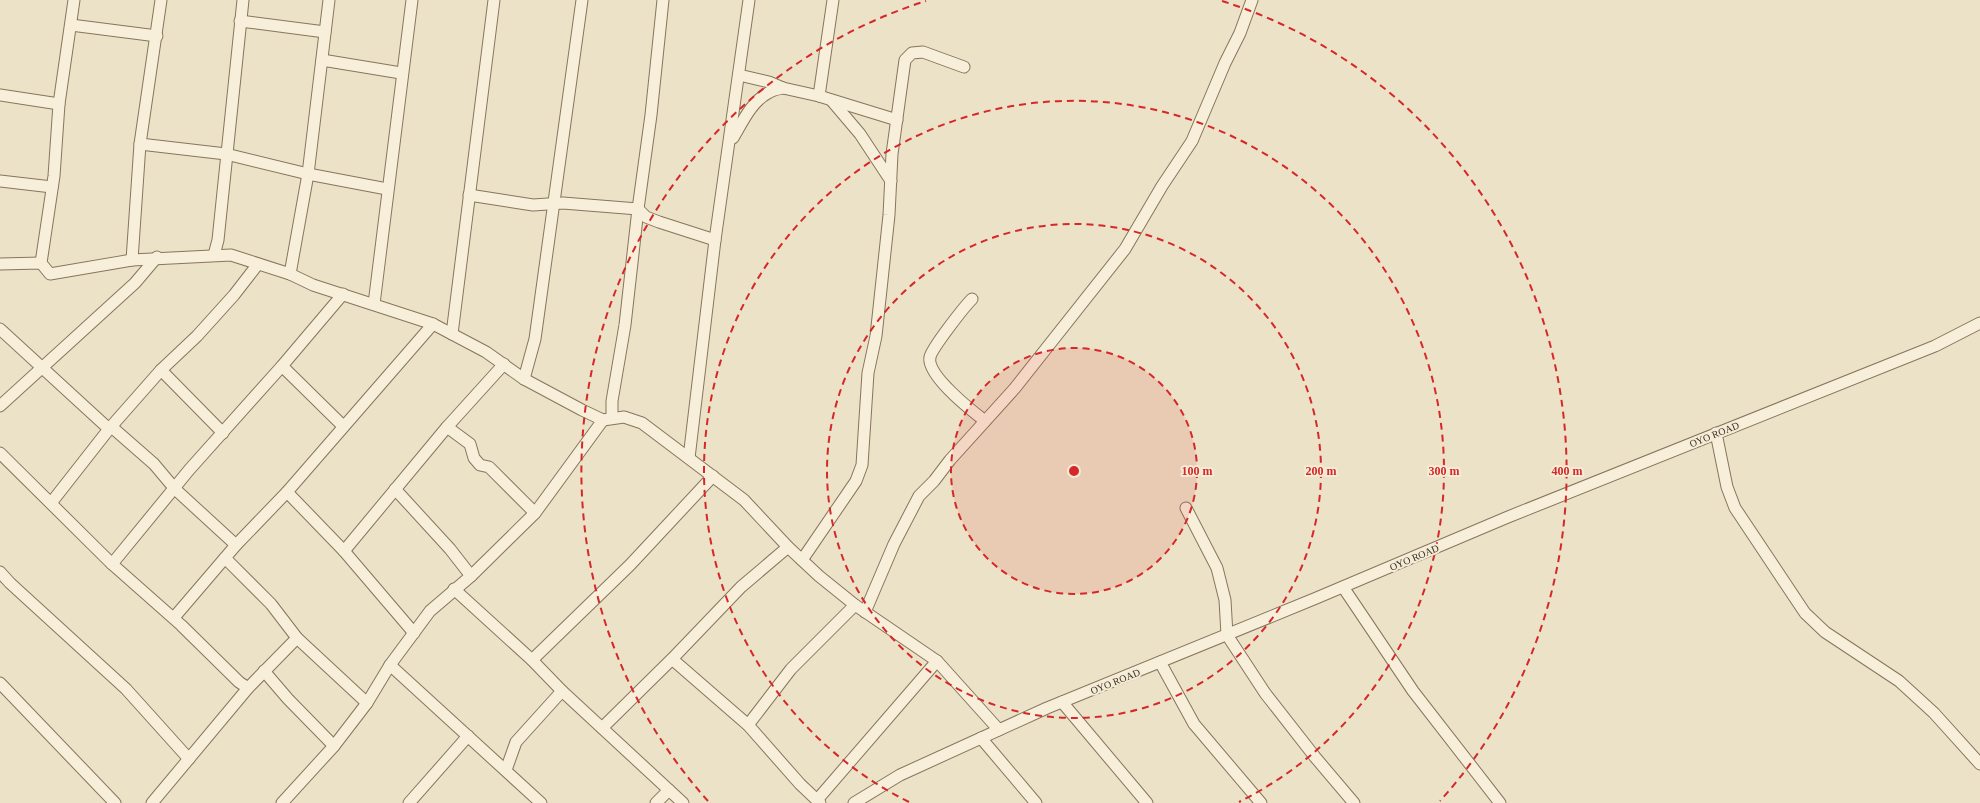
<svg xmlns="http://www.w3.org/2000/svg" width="1980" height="803" font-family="'Times New Roman',serif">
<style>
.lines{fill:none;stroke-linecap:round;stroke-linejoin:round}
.minor-casing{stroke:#87755d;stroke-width:13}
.minor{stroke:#f7efda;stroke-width:11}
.ring{fill:none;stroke:#d62828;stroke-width:2;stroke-dasharray:7 5}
.labels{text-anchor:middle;stroke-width:4;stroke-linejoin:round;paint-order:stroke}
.street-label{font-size:10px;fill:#382c20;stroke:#f4ecd6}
.centre{fill:#d62828;stroke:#f4ecd6;stroke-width:2}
.ring-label{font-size:12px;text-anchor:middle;font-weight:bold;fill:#d62828;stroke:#f4ecd6;stroke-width:4;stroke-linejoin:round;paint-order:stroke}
</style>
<rect width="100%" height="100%" fill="#ece2c7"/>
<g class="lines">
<defs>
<g id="minor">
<polyline points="240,21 325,32"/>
<polyline points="71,25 157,36"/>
<polyline points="322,60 401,73"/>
<polyline points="739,75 769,82 783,88 819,96 897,120"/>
<polyline points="0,95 59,104"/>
<polyline points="819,96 833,0"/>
<polyline points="832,101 860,134 891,181"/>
<path d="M 733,138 C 742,123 751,102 768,93 C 772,90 778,89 783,88"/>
<polyline points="140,144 226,154 308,174 387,189"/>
<polyline points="0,181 52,187"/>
<polyline points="469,195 533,205 563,203 638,209 646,217 659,222 715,240"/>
<polyline points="214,255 218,240 243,0"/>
<polyline points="132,260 140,144 161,0"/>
<polyline points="41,263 54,176 59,104 74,0"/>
<polyline points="0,264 41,263 50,274 132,260 231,255 290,274 313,285 433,324 486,352 524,379 582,410 603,420 624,417 642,423 744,500 788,547 819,576 855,605 937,661 999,730"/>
<polyline points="290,274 308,174 329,0"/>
<path d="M 972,299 C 964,307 932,348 930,357 C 926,375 972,411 985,421"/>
<polyline points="374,304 412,0"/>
<polyline points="0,329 109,429 114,429 154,464 175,489 236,545"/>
<polyline points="452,334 494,0"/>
<polyline points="282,366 343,426"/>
<polyline points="161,370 223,433"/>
<polyline points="524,379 535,339 582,0"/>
<polyline points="0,406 135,283 157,257"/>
<polyline points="612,418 612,401 625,325 638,209 651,115 663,0"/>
<polyline points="447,427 470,444 474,458 480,465 489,467 535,513"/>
<polyline points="1716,433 1727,487 1735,508 1805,613 1825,632 1899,681 1934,713 1980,764"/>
<polyline points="0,453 112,564 181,625 239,682 248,688"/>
<polyline points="689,458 715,240 749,0"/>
<polyline points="395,489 450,549 471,576"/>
<polyline points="287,492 344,551 414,633"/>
<polyline points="51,503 109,429 161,370 197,336 234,295 258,264"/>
<polyline points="1186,508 1217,568 1225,600 1227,635 1265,693 1315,757 1354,803"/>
<polyline points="344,551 447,427 504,364"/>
<polyline points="225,558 271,604 297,638 367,703"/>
<polyline points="802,560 856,481 862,465 868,373 876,336 889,215 892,154 905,60 912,53 923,52 964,67"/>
<polyline points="112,564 189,470 282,366 343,294"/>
<polyline points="0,572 10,583 126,689 189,759"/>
<polyline points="1343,587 1413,691 1500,803"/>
<polyline points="454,589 532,660 562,691 683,803"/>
<polyline points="865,612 894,544 919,496 934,481 950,460 1015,388 1125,249 1162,186 1192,141 1225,63 1240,33 1252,0"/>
<polyline points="177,614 236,545 287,492 433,324"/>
<polyline points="672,659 748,725 800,784 820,803"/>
<polyline points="532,660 630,565 713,476"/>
<polyline points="1160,662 1194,724 1261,803"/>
<polyline points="390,665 541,803"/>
<polyline points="264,671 288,699 334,746"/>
<polyline points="0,683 115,803"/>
<polyline points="1062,702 1147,803"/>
<polyline points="748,725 791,669 855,605"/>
<polyline points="602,728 672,659 741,587 788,547"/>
<polyline points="981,738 1036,803"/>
<polyline points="506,770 516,742 562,691"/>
<polyline points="817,800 937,661"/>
<polyline points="152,803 248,688 297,638"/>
<polyline points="282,803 334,746 367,703 390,665 430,611 471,576 535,513 603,420"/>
<polyline points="409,803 468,736"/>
<polyline points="656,803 669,790"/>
<polyline points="854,803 900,775 1047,708 1314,599 1508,517 1935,346 1980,323"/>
</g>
</defs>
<use href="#minor" class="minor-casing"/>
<use href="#minor" class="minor"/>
</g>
<circle cx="1074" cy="471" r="123" fill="#d62828" fill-opacity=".12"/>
<g class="ring">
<circle cx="1074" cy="471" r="123"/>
<circle cx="1074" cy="471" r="247"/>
<path d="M909 802A370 370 0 1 1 1239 802"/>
<path d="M708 801A493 493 0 0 1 926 1M1222 1A493 493 0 0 1 1440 801"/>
</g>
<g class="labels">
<g class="street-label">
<text transform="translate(1714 434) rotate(-22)" y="4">OYO ROAD</text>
<text transform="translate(1414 557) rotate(-23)" y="4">OYO ROAD</text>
<text transform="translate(1115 681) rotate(-22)" y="4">OYO ROAD</text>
</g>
</g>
<circle cx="1074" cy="471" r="6" class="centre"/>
<g class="ring-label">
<text x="1197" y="475">100 m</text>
<text x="1321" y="475">200 m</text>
<text x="1444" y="475">300 m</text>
<text x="1567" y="475">400 m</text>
</g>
</svg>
